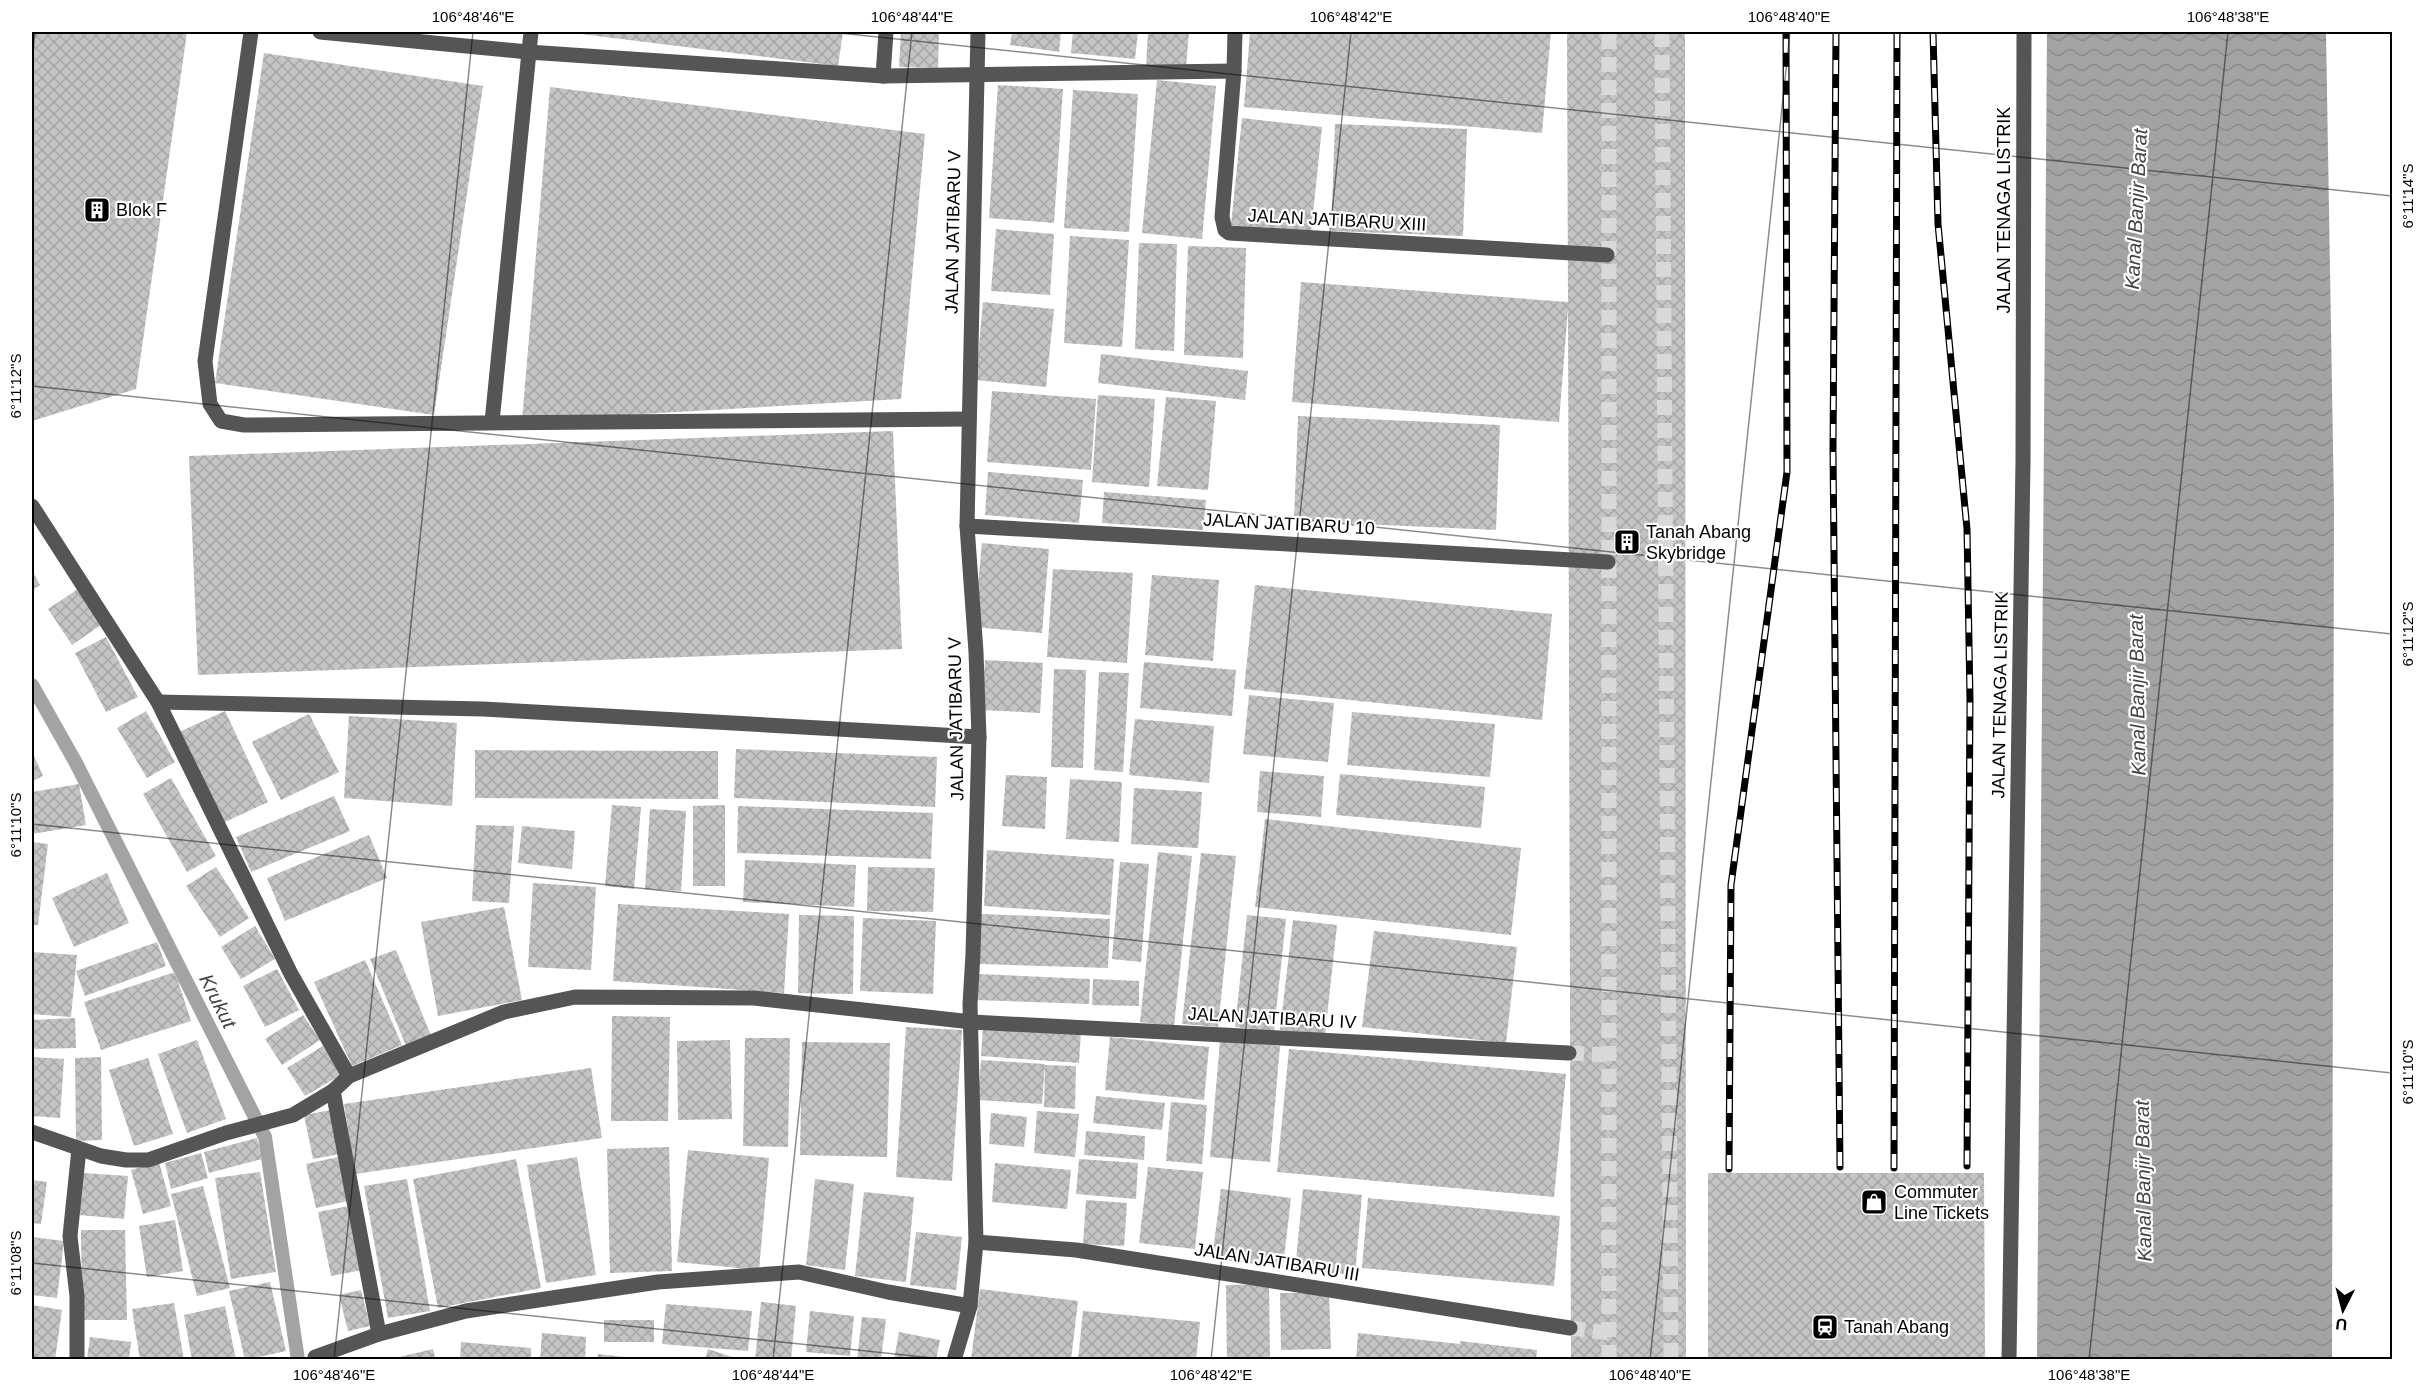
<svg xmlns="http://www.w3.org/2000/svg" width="2424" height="1391" font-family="Helvetica,sans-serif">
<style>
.water{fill:url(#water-waves)}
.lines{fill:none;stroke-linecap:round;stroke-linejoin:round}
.stream{stroke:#a3a3a3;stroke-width:14}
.building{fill:url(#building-cross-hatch)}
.minor-tunnel{stroke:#d9d9d9;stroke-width:15;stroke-dasharray:15 8;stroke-linecap:butt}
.major-tunnel{stroke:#d9d9d9;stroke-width:15;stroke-dasharray:15 8;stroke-linecap:butt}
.minor{stroke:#555;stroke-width:15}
.rail-casing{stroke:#000;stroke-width:7}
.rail{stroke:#fff;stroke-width:4.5;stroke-dasharray:14;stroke-linecap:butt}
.ticks{fill:none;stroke:#000;stroke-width:1.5;stroke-opacity:0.45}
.labels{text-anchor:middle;stroke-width:4.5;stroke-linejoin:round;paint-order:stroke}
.poi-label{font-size:18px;fill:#000;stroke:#fff;text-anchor:start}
.street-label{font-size:18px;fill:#000;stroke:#fff}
.water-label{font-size:20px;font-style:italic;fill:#444;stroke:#fff}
.neatline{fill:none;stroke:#000;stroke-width:2}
.ticks-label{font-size:15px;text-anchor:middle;fill:#000}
</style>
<defs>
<pattern id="water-waves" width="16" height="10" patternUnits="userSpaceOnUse" patternTransform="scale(1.5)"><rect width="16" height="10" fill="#a3a3a3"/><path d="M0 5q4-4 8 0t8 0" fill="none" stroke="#8b8b8b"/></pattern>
<pattern id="building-cross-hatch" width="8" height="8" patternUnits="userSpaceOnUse" patternTransform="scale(1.5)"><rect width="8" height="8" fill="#c4c4c4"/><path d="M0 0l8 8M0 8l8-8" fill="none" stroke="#a7a7a7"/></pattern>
</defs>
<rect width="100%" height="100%" fill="#fff"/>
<polygon class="water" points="2047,32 2326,32 2334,506 2332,1359 2037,1359"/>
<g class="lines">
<polyline class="stream" points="32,685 76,763 265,1137 298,1360"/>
</g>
<g class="building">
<polygon points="32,32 187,32 136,389 32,421"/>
<polygon points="581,32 843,32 838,66 581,34"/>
<polygon points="901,32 939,32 938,68 899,67"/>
<polygon points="1012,32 1061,32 1059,52 1010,45"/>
<polygon points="1073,32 1138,32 1135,59 1071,53"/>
<polygon points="1148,32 1189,32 1186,68 1146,65"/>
<polygon points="1250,32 1551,32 1542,133 1244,107"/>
<polygon points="1567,32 1685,32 1686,1360 1571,1360 1568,309 1559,422 1292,402 1301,282 1568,302"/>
<polygon points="264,53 483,86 434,415 215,383"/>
<polygon points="1157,80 1216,86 1202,239 1142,233"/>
<polygon points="998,85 1063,89 1054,223 989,218"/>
<polygon points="550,87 925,134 901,399 522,421"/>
<polygon points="1073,90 1138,94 1129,232 1064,228"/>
<polygon points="1242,118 1322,127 1311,234 1231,225"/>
<polygon points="1335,124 1467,129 1463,236 1331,231"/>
<polygon points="996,229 1054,234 1050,295 991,291"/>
<polygon points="1070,236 1129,240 1122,347 1064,343"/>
<polygon points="1139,243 1177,244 1174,351 1135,349"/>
<polygon points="1188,246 1246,248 1243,358 1184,355"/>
<polygon points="983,302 1054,309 1046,387 976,380"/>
<polygon points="1101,354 1248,371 1245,400 1098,383"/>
<polygon points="992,391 1096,399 1091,470 987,462"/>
<polygon points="1098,395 1155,399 1149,487 1092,482"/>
<polygon points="1166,397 1216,401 1208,490 1157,486"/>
<polygon points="1298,416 1500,425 1496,530 1294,521"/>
<polygon points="893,431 902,649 198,675 189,456"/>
<polygon points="988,472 1083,480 1079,523 985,515"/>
<polygon points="1104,492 1206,500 1203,530 1102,523"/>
<polygon points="982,543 1049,549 1042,633 974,627"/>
<polygon points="1053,569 1133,573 1127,663 1047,657"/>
<polygon points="32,570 40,585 32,590"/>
<polygon points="1152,575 1219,580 1213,661 1145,655"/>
<polygon points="1255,585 1552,614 1542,720 1244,689"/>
<polygon points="78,589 101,625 72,645 48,609"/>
<polygon points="106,637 138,697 106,712 75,653"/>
<polygon points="985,660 1043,663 1040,713 982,710"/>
<polygon points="1144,662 1236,670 1232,716 1140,708"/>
<polygon points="1054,669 1086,670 1083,768 1051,767"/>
<polygon points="1099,672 1129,673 1123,772 1094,770"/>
<polygon points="1249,695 1334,703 1328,762 1243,754"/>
<polygon points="146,711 175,762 147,778 117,728"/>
<polygon points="225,711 268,802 223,823 179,732"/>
<polygon points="1352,712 1495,724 1490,777 1347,765"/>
<polygon points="309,714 339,772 281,800 252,742"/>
<polygon points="349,716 457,723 452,806 344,798"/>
<polygon points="1135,719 1214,726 1209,783 1129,775"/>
<polygon points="736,749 937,757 935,807 734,798"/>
<polygon points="475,750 718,751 718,799 475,798"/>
<polygon points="32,751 43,776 32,781"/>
<polygon points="1260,771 1324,776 1321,817 1257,812"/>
<polygon points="1340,774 1485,787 1481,828 1336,815"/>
<polygon points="1006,775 1047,777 1045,829 1002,826"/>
<polygon points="171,778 216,856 187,872 143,794"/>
<polygon points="1070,779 1122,782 1119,842 1066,839"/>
<polygon points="79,784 86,825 32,834 32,792"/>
<polygon points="1134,788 1202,792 1198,848 1131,844"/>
<polygon points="334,796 350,831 251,872 236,837"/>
<polygon points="612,805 641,807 634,889 605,886"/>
<polygon points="725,805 725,886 693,886 693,806"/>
<polygon points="738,806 933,813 931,859 737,853"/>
<polygon points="650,809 686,811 681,891 645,889"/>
<polygon points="1265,819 1521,848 1511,935 1255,907"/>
<polygon points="476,825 514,826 509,903 472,901"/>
<polygon points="522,826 575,831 572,869 518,863"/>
<polygon points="369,835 387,878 285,921 267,878"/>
<polygon points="32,842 48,844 38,925 32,925"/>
<polygon points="987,850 1114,859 1110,915 984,906"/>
<polygon points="1158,852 1192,856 1174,1026 1140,1022"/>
<polygon points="1201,853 1236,856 1218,1027 1182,1024"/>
<polygon points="745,860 856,865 854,907 743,902"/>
<polygon points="1120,862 1149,864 1141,962 1112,959"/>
<polygon points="216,867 249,918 220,937 186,886"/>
<polygon points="868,867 935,868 933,912 867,911"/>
<polygon points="107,873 129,923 74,947 52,898"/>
<polygon points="533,883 596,887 591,970 528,967"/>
<polygon points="618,904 789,914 784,993 613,981"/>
<polygon points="504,907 522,1000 438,1016 421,922"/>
<polygon points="981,914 1110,919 1108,968 980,964"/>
<polygon points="799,915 854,916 853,994 798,993"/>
<polygon points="1247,915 1286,919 1274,1031 1235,1027"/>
<polygon points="863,918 936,921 933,994 860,991"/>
<polygon points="1293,920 1337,925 1325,1035 1280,1030"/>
<polygon points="255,926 275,959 241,979 221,947"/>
<polygon points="1374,931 1517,947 1506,1043 1362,1027"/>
<polygon points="157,942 166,966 85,996 76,971"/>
<polygon points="396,950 432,1038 407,1048 370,959"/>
<polygon points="32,952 77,955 71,1017 32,1014"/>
<polygon points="365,960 402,1045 352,1066 314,982"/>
<polygon points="277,969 299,1010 265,1027 243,986"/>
<polygon points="175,972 191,1021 101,1050 84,1002"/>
<polygon points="978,974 1090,979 1089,1004 976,1000"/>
<polygon points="1093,979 1139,981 1139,1006 1092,1005"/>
<polygon points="303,1015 320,1040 282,1065 265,1039"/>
<polygon points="612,1016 670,1017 668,1121 611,1121"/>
<polygon points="75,1018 76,1048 32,1049 32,1020"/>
<polygon points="983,1026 1081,1032 1079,1063 981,1056"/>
<polygon points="906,1027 962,1030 952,1181 896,1177"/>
<polygon points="1110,1037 1209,1047 1204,1100 1105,1090"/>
<polygon points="745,1038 790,1038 788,1147 743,1146"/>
<polygon points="197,1040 226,1119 187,1133 158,1054"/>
<polygon points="730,1040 732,1119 678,1120 677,1041"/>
<polygon points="1220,1041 1280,1046 1270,1162 1210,1157"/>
<polygon points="802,1042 890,1043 887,1157 800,1155"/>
<polygon points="323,1046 341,1075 305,1096 287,1068"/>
<polygon points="1289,1049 1566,1074 1554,1197 1277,1172"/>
<polygon points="32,1057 64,1059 60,1118 32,1116"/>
<polygon points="101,1057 102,1140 76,1141 75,1058"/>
<polygon points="148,1058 173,1134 134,1146 109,1070"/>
<polygon points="981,1060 1045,1064 1042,1104 978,1100"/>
<polygon points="1045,1065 1076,1066 1075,1109 1044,1107"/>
<polygon points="591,1068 602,1138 355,1174 344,1104"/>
<polygon points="1096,1096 1165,1103 1162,1130 1093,1123"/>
<polygon points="1171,1102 1207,1105 1202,1164 1166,1161"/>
<polygon points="331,1110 340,1154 313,1159 304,1115"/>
<polygon points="1037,1111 1079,1114 1075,1157 1034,1153"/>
<polygon points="991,1113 1027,1117 1024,1147 989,1144"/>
<polygon points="1086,1131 1145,1136 1144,1160 1084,1155"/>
<polygon points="257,1138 262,1159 209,1173 204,1152"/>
<polygon points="669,1147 672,1271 610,1273 607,1149"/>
<polygon points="688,1150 769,1158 759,1270 677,1262"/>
<polygon points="201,1153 208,1178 171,1189 165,1163"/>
<polygon points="338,1157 348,1201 316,1208 306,1164"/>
<polygon points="577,1157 596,1275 546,1283 527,1165"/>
<polygon points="516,1159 541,1288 438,1308 413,1179"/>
<polygon points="1079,1159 1138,1163 1136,1199 1076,1194"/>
<polygon points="159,1162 171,1206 143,1214 131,1170"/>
<polygon points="995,1163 1071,1170 1067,1209 992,1202"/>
<polygon points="1148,1167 1203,1172 1195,1249 1139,1243"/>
<polygon points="260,1172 276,1272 231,1279 215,1178"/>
<polygon points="83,1173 128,1176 124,1219 79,1215"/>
<polygon points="1708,1173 1984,1173 1985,1360 1708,1360"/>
<polygon points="407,1179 430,1311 388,1318 364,1186"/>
<polygon points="815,1179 854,1184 845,1270 806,1265"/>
<polygon points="32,1180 47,1182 41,1224 32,1223"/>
<polygon points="203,1186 230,1288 197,1296 171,1194"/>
<polygon points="1221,1189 1291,1198 1283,1267 1212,1259"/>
<polygon points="1303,1189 1362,1195 1355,1275 1295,1270"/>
<polygon points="864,1192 914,1197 906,1282 855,1276"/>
<polygon points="1368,1198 1560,1216 1554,1286 1362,1268"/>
<polygon points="1086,1200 1127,1203 1124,1246 1083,1244"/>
<polygon points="349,1206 362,1270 331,1276 318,1212"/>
<polygon points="175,1220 183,1271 147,1277 139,1226"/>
<polygon points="81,1230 125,1230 127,1320 82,1320"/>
<polygon points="916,1232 962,1237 956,1290 910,1285"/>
<polygon points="32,1237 64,1241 57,1298 32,1295"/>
<polygon points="270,1282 286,1351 245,1360 229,1291"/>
<polygon points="1269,1284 1270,1360 1227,1360 1226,1285"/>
<polygon points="980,1289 1078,1301 1071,1360 971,1360"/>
<polygon points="361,1290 370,1326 348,1331 339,1295"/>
<polygon points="1280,1293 1329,1293 1331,1349 1281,1350"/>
<polygon points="761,1302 796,1306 791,1360 755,1360"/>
<polygon points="174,1303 184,1360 140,1360 132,1309"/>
<polygon points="666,1304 752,1311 748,1351 662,1344"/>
<polygon points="32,1305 62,1310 55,1360 32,1359"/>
<polygon points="225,1306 236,1360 192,1360 184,1315"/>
<polygon points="810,1311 854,1316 850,1356 806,1352"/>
<polygon points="1083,1311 1200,1322 1196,1360 1078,1360"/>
<polygon points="862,1317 886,1319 881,1360 857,1360"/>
<rect x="604" y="1320" width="50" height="22"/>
<polygon points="899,1332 940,1340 936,1360 894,1360"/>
<polygon points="542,1333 586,1337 585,1360 540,1360"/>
<polygon points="1358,1333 1460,1344 1460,1341 1537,1350 1536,1360 1356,1360"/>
<polygon points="90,1337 131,1342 129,1360 87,1360"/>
<polygon points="461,1342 531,1348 531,1360 460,1360"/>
<polygon points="433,1349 436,1360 391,1360 391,1359"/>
<polygon points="708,1349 738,1359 737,1360 705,1360"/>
<polygon points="598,1354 634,1358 634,1360 597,1360"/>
</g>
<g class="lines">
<g class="minor-tunnel">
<polyline points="1569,1053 1609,1055"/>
<polyline points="1570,1328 1609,1333"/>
</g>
<g class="major-tunnel">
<polyline points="1662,32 1671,1360"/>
<polyline points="1609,1360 1609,32"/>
</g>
<g class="minor">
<polyline points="251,32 205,361 210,404 221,421 244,425 969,419"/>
<polyline points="320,32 528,52 883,76 1234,71 1222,217 1225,230 1229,233 1607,255"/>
<polyline points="1234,71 1235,32"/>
<polyline points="883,76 886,32"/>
<polyline points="492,422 531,32"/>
<polyline points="32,506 158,702 291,974 349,1076"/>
<polyline points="967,526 1608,562"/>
<polyline points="158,702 483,709 979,737"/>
<polyline points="333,1091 379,1334"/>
<polyline points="32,1132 101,1156 126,1160 148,1160 226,1133 293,1115 333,1091 349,1076 504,1012 575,997 754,998 972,1022 1569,1053"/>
<polyline points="976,1242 1076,1250 1570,1328"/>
<polyline points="77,1360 77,1296 70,1236 79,1149"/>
<polyline points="316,1360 315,1357 379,1334 466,1311 658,1282 799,1272 888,1292 970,1306"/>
<polyline points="954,1360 970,1306 976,1242 970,1004 973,954 979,737 976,652 967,526 978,32"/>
<polyline points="2009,1360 2023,461 2024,32"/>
</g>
<defs>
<g id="rail">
<polyline points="1836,32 1833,450 1840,1167"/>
<polyline points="1933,32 1938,224 1967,529 1970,700 1967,1166"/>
<polyline points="1894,1168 1897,32"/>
<polyline points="1729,1169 1731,885 1787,472 1786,32"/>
</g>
</defs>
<use href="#rail" class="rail-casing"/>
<use href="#rail" class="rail"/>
</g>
<path class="ticks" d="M 830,32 L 2392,196M 32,61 L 35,32M 32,386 L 2392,634M 32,824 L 2392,1073M 32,1263 L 952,1360M 334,1360 L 473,32M 773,1360 L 912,32M 1211,1360 L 1351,32M 1650,1360 L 1790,32M 2089,1360 L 2228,32"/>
<defs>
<symbol id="building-square" viewBox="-11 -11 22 22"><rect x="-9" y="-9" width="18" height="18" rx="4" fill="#000" stroke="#fff"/><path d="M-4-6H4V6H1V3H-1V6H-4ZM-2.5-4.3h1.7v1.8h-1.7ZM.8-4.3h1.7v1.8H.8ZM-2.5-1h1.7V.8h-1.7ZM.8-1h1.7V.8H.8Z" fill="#fff"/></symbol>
<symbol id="shop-square" viewBox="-11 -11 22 22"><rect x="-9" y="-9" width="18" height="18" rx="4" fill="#000" stroke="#fff"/><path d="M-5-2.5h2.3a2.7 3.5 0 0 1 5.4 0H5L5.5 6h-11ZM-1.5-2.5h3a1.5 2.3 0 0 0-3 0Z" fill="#fff"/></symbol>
<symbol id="station-square" viewBox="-11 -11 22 22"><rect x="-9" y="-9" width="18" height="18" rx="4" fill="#000" stroke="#fff"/><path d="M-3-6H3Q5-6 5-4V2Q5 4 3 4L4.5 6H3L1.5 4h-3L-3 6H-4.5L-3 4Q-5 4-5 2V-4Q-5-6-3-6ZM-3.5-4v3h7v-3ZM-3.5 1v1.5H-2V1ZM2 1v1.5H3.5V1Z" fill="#fff"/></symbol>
</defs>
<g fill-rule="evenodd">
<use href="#building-square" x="82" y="195" width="30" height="30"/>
<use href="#building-square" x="1612" y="527" width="30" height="30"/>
<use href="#shop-square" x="1859" y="1187" width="30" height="30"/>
<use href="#station-square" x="1810" y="1312" width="30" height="30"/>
</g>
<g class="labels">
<g class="poi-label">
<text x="116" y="216">Blok F</text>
<text x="1646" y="538">Tanah Abang<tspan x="1646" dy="21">Skybridge</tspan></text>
<text x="1894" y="1198">Commuter<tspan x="1894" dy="21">Line Tickets</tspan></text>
<text x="1844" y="1333">Tanah Abang</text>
</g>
<g class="street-label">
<text transform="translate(2004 210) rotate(-90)" y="6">JALAN TENAGA LISTRIK</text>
<text transform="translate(1337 220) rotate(3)" y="6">JALAN JATIBARU XIII</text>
<text transform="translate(953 232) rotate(-89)" y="6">JALAN JATIBARU V</text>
<text transform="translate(1289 524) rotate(3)" y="6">JALAN JATIBARU 10</text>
<text transform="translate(2000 695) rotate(-89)" y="6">JALAN TENAGA LISTRIK</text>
<text transform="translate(956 719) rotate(-91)" y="6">JALAN JATIBARU V</text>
<text transform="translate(1272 1018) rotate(3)" y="6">JALAN JATIBARU IV</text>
<text transform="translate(1277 1262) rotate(9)" y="6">JALAN JATIBARU III</text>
</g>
<g class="water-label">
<text transform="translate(2136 209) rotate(-87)" y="7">Kanal Banjir Barat</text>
<text transform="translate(2137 695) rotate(-91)" y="7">Kanal Banjir Barat</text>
<text transform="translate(218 1001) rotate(63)" y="7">Krukut</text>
<text transform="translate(2143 1181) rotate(-91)" y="7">Kanal Banjir Barat</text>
</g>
</g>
<rect width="2424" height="1391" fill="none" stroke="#ffffff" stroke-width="66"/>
<g transform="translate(2343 1310) rotate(186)" stroke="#ffffff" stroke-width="4.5" paint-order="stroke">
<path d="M0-4.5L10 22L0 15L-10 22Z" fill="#000000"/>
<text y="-9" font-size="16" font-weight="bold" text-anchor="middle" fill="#000000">U</text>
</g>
<rect x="33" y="33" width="2358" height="1325" class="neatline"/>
<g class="ticks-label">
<text x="473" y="22">106°48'46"E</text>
<text x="912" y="22">106°48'44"E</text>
<text x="1351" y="22">106°48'42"E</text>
<text x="1789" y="22">106°48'40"E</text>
<text x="2228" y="22">106°48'38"E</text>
<text transform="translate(2408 196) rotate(-90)" y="5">6°11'14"S</text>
<text transform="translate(16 386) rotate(-90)" y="5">6°11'12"S</text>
<text transform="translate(2408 634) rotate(-90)" y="5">6°11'12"S</text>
<text transform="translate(16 825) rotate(-90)" y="5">6°11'10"S</text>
<text transform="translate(2408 1072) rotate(-90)" y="5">6°11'10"S</text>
<text transform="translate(16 1263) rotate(-90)" y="5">6°11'08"S</text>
<text x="334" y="1380">106°48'46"E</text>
<text x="773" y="1380">106°48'44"E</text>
<text x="1211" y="1380">106°48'42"E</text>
<text x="1650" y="1380">106°48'40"E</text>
<text x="2089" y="1380">106°48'38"E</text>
</g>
</svg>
